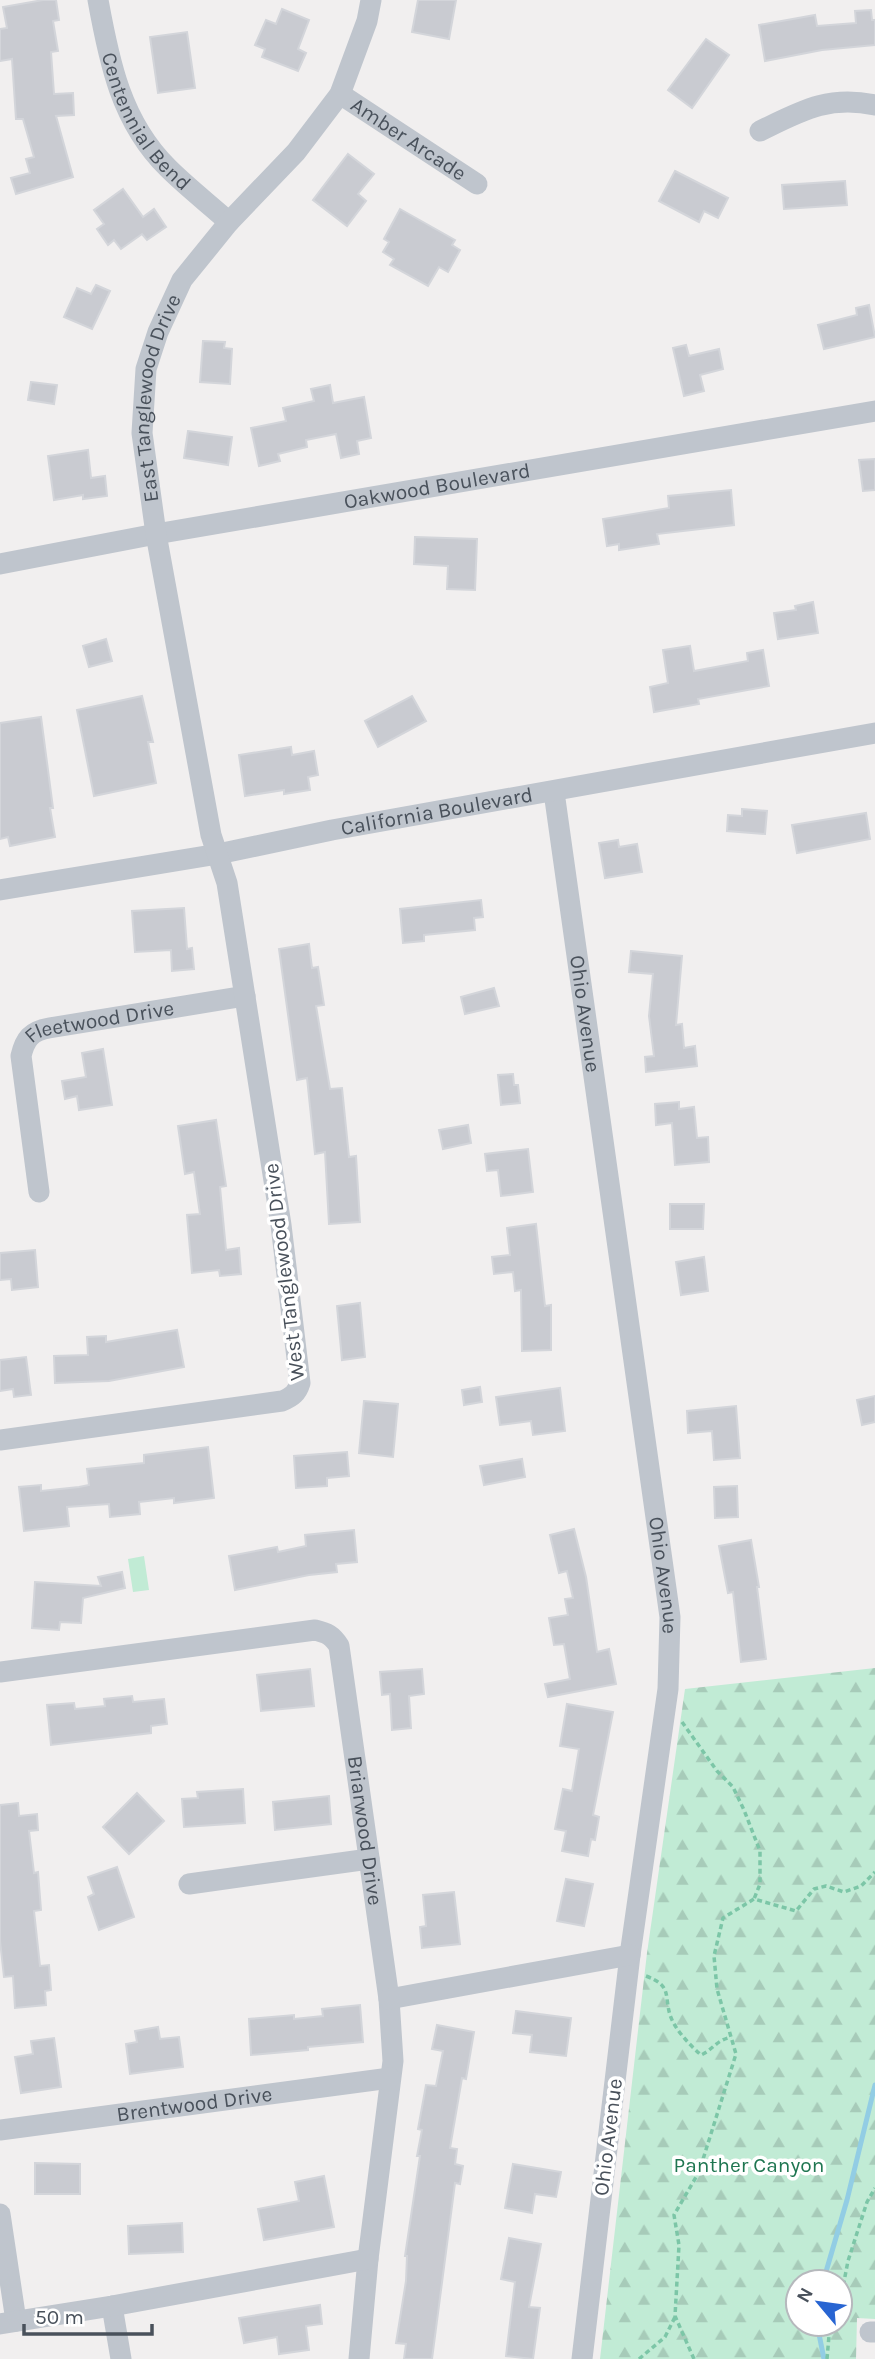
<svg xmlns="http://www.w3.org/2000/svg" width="875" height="2359" font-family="Karla,sans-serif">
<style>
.forest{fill:url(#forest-firs);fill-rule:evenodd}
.pitch{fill:#c1ebd5}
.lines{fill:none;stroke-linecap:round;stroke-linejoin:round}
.stream{stroke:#92cde4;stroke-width:5}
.building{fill:#c9cbd1;stroke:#d3d5da;stroke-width:2}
.path{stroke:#7cc6a7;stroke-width:3.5;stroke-dasharray:5 3.5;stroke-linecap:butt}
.minor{stroke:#bfc5cd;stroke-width:21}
.labels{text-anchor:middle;stroke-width:7;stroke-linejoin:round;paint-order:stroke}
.street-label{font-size:21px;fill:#49515b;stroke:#fff}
.park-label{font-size:21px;fill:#1f7651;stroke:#fff}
</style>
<defs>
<pattern id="forest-firs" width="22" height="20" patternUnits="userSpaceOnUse" patternTransform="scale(1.75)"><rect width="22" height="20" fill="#c1ebd5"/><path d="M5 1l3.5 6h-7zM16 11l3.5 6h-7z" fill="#a7cbb9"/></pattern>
</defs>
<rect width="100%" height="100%" fill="#f1efef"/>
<path class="forest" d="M 875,1668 L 875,2319 L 857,2318 L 856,2359 L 600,2359 L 647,1953 L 685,1689 ZM 798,2282 L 840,2282 L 840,2324 L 798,2324 Z"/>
<polygon class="pitch" points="144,1556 149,1590 133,1592 128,1559"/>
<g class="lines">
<g class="stream">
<polyline points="823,2282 847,2200 875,2085"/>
<polyline points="817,2324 824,2359"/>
</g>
</g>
<g class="building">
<polygon points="43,0 56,0 59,20 53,21 58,51 51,52 54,94 73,93 74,115 56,116 73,177 16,194 11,178 30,173 26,159 34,157 23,119 16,119 12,59 0,61 0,29 7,28 3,7"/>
<polygon points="418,0 456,0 449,39 412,32"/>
<polygon points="282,9 309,20 298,49 306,53 298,71 262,57 265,49 255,45 266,20 276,24"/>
<polygon points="871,10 872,20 875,20 875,45 822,50 765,61 759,25 815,15 817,26 856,23 855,11"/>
<polygon points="187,32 195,88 158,93 150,37"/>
<polygon points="706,39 729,55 692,108 668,90"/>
<polygon points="348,154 374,174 358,194 366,201 347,226 313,200"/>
<polygon points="675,171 728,198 718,218 704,211 699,222 659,201"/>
<polygon points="845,181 847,205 784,209 782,185"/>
<polygon points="123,189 143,217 154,209 166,227 147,240 142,234 121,249 114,240 108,245 97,229 104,224 94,210"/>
<polygon points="400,209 455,240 452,245 460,250 448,272 439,267 428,286 390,265 394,259 383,252 389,242 384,239"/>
<polygon points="96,285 110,291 92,329 64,317 77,288 91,294"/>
<polygon points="869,305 875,337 824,349 818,325 857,315 856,308"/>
<polygon points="203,341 225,342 224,348 232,349 230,384 200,382"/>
<polygon points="686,345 689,356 719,349 723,369 700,375 704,391 684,396 673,348"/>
<polygon points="31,382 57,385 54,404 28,400"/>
<polygon points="330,385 333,403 364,397 371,438 357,441 359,454 341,458 336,434 306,440 307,447 278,454 280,461 259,466 251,428 286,421 283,408 314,401 311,389"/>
<polygon points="188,431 232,437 228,465 184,458"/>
<polygon points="88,450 91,478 105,476 107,496 83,499 83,495 54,500 48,456"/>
<polygon points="875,459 875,490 863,491 859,460"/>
<polygon points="731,490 734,525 657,534 659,544 619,550 619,544 607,546 603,519 669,508 668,496"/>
<polygon points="415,537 477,539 475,590 447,589 448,566 414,564"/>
<polygon points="813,602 818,633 778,639 774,613 796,610 795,606"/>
<polygon points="106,639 112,661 89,667 83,646"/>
<polygon points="690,646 694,671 748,661 747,653 763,650 769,686 698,699 699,704 654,712 650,687 668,683 663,650"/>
<polygon points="142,696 153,742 148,742 156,783 94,796 77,710"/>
<polygon points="412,696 426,721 378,747 365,721"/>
<polygon points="41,717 53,808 50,808 55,837 10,846 8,837 0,839 0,723"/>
<polygon points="291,747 292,755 314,751 318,775 308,777 310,790 284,794 284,790 245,796 239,755"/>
<polygon points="742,809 767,811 765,834 727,831 728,815 742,816"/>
<polygon points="866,813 870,839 797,853 792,825"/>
<polygon points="618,840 619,847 637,844 642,872 605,878 599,843"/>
<polygon points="481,900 483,917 474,918 475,930 424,935 424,941 403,943 400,909"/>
<polygon points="184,908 187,949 192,948 194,969 172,971 171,950 135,952 132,911"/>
<polygon points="309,944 312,968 318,967 324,1005 316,1006 330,1089 342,1088 349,1157 356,1156 360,1222 329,1224 325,1152 315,1154 307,1078 297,1080 279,949"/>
<polygon points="631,951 682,956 676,1025 682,1024 684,1048 695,1046 697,1066 646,1072 645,1057 654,1056 649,1016 653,974 629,972"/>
<polygon points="494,988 499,1006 465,1014 461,997"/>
<polygon points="103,1049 112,1105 79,1110 77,1096 65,1099 62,1081 86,1077 82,1053"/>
<polygon points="513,1074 514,1085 518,1085 520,1103 501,1105 498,1075"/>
<polygon points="679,1102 679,1109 694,1107 697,1138 708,1137 709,1162 675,1165 672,1123 656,1125 655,1104"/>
<polygon points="216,1120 226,1186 220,1187 226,1250 239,1248 241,1274 220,1276 219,1270 192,1273 187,1215 200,1214 194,1172 185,1174 178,1126"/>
<polygon points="468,1125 471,1143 443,1149 439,1130"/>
<polygon points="528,1149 533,1192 501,1196 498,1170 487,1171 485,1154"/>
<polygon points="670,1204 704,1204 703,1229 670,1229"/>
<polygon points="536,1224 545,1306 551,1305 551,1350 522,1351 521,1290 515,1291 513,1272 494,1274 492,1257 510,1255 507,1228"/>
<polygon points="35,1250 38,1287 12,1290 11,1279 0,1280 0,1253"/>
<polygon points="704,1257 708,1291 681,1295 676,1262"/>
<polygon points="360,1303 365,1357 342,1360 337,1306"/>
<polygon points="177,1330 184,1367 109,1381 55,1383 54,1356 88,1355 87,1337 106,1336 106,1342"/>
<polygon points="26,1357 31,1395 14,1397 13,1389 0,1391 0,1360"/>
<polygon points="480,1387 482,1402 464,1405 462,1390"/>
<polygon points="560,1388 565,1431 533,1435 531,1421 500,1425 496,1397"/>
<polygon points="875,1396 875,1422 862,1425 857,1400"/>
<polygon points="364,1401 398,1404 393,1457 359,1453"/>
<polygon points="736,1406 740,1458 714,1460 712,1431 688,1433 687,1411"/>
<polygon points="208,1447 214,1498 174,1503 174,1498 139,1502 140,1514 110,1517 109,1504 67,1507 69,1526 24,1531 19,1487 41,1485 41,1491 79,1487 89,1485 87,1469 144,1463 144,1455"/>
<polygon points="347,1452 349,1476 327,1478 327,1486 296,1488 294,1456"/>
<polygon points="522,1459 525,1477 484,1485 480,1466"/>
<polygon points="737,1486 738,1517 715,1518 714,1487"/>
<polygon points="574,1529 586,1577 597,1652 609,1649 616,1684 548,1697 545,1684 570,1679 564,1644 554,1645 549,1618 568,1615 565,1599 573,1598 567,1571 559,1573 550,1535"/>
<polygon points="354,1530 357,1562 336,1564 337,1572 309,1575 235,1590 229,1556 277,1547 278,1552 306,1546 305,1535"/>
<polygon points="751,1540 759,1587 757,1587 766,1659 741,1662 733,1592 728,1593 719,1546"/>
<polygon points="122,1572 125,1588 83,1598 81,1623 60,1622 59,1630 32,1628 35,1582 101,1586 98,1577"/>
<polygon points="310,1669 314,1706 261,1711 257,1675"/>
<polygon points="422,1669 424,1694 409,1696 411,1728 392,1730 390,1694 382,1695 380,1672"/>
<polygon points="132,1696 133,1702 164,1699 167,1724 151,1726 151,1733 51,1745 47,1705 74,1703 75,1709 105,1706 104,1699"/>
<polygon points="567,1704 613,1712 593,1815 599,1817 595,1840 591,1839 588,1856 562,1851 566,1831 555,1829 563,1789 572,1791 579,1749 560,1746"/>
<polygon points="243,1789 245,1823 184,1827 182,1799 198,1798 197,1792"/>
<polygon points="137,1793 164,1821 129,1854 103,1827"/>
<polygon points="329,1796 331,1824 275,1830 273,1802"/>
<polygon points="18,1803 19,1816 37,1814 38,1830 29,1831 34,1873 38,1872 41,1910 34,1911 40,1966 49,1965 51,1990 45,1991 46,2005 15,2008 13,1976 4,1977 0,1941 0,1805"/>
<polygon points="117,1867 134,1917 99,1930 88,1897 94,1894 88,1877"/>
<polygon points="566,1879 593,1884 584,1926 557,1921"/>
<polygon points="454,1892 460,1944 422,1948 420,1927 426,1926 423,1895"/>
<polygon points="360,2005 363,2042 308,2047 308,2050 251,2055 249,2019 294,2015 294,2019 323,2016 322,2009"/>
<polygon points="516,2011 571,2018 566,2056 530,2052 532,2035 513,2033"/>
<polygon points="437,2025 474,2032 466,2079 462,2078 450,2148 457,2149 455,2164 463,2166 460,2184 455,2183 432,2359 404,2359 406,2344 396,2343 406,2281 407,2256 405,2256 420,2156 417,2156 422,2130 418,2129 426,2085 436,2086 443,2051 432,2049"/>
<polygon points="158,2027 160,2039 179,2037 183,2067 130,2074 126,2044 137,2042 135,2031"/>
<polygon points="54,2038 61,2087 21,2093 15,2057 33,2054 31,2041"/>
<polygon points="35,2163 80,2164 80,2194 35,2194"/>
<polygon points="513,2164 561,2172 556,2197 535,2194 532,2213 505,2208"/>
<polygon points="324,2176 334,2227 264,2240 258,2209 299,2201 295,2182"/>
<polygon points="182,2223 183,2252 129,2254 128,2226"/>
<polygon points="509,2238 541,2244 529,2307 540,2308 533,2359 506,2356 515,2282 501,2279"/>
<polygon points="320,2305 322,2324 306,2326 309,2350 279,2354 277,2337 244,2343 239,2318"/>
</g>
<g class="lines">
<g class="path">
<polyline points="682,1722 717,1771 733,1787 744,1810 760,1851 760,1884 754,1899"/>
<path d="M 646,1976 C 672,1986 664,1994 670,2015 C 675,2030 690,2045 701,2055 C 714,2049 715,2041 731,2037"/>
<polyline points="840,2302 848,2261 867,2202 875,2188"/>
<polyline points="639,2359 665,2337 675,2317"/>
<polyline points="694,2359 675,2316 679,2245 674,2215 699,2172 736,2054 717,1989 714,1956 723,1918 754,1899 796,1911 814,1889 826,1886 844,1892 861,1886 875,1872"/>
<polyline points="827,2359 830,2324"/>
</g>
<g class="minor">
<path id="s1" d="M 98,0 C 109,61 121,122 168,168 C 187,187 209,204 229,222"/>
<path id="s2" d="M 340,94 L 477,184"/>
<path d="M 760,131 C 801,111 828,95 875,105"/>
<path id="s3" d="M 0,564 L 156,534 L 875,411"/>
<path id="s4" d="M 554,792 L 670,1617 L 668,1689 L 630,1955 L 582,2359"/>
<path id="s5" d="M 0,890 L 218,854 L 332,830 L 875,733"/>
<path id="s6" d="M 39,1192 L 21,1056 C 25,1039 31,1031 49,1028 L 245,996"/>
<path id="s7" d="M 0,1440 L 282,1401 C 292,1397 297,1393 300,1383 L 281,1225 L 227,883 L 211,835 L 156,534 L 142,433 L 146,369 L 158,332 L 182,280 L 229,222 L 296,152 L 340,94 L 367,21 L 371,0"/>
<path id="s8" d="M 0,1672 L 315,1630 C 327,1633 332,1635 339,1646 L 389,1999 L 393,2061 L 368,2259 L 359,2359"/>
<polyline points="189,1884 369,1859"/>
<polyline points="389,1999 630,1955"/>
<path id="s9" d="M 0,2130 L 390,2078"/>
<polyline points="0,2214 16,2321"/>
<polyline points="112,2306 121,2359"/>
<polyline points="0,2324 112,2306 368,2259"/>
<polyline points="870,2332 875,2332"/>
</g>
</g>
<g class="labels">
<g class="street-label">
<text dy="7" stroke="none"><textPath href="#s1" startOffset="133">Centennial Bend</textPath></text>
<text dy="7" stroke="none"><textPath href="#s2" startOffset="82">Amber Arcade</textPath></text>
<text dy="7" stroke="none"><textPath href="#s7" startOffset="1312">East Tanglewood Drive</textPath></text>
<text dy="7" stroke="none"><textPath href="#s3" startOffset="444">Oakwood Boulevard</textPath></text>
<text dy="7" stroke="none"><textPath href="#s5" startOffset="444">California Boulevard</textPath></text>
<text dy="7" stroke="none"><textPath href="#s4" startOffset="224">Ohio Avenue</textPath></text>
<text dy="7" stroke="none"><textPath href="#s6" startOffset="231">Fleetwood Drive</textPath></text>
<text transform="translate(284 1272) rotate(-97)" y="7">West Tanglewood Drive</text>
<text dy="7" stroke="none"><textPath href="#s4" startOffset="791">Ohio Avenue</textPath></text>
<text dy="7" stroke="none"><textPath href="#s8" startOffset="534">Briarwood Drive</textPath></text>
<text dy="7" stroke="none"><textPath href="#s9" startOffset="196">Brentwood Drive</textPath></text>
<text transform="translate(608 2137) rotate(-83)" y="7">Ohio Avenue</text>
</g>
<g class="park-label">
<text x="749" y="2172">Panther Canyon</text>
</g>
</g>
<g transform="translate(819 2303) rotate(299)"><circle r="33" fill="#ffffff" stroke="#b6b9bd" stroke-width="2"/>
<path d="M0-5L12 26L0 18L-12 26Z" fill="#2865d2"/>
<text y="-10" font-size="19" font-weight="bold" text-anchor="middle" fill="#49515b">N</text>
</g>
<path d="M24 2324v10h128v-10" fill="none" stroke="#49515b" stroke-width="3.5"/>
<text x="35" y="2324" font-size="21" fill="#49515b" stroke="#ffffff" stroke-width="5" paint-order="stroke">50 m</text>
</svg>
